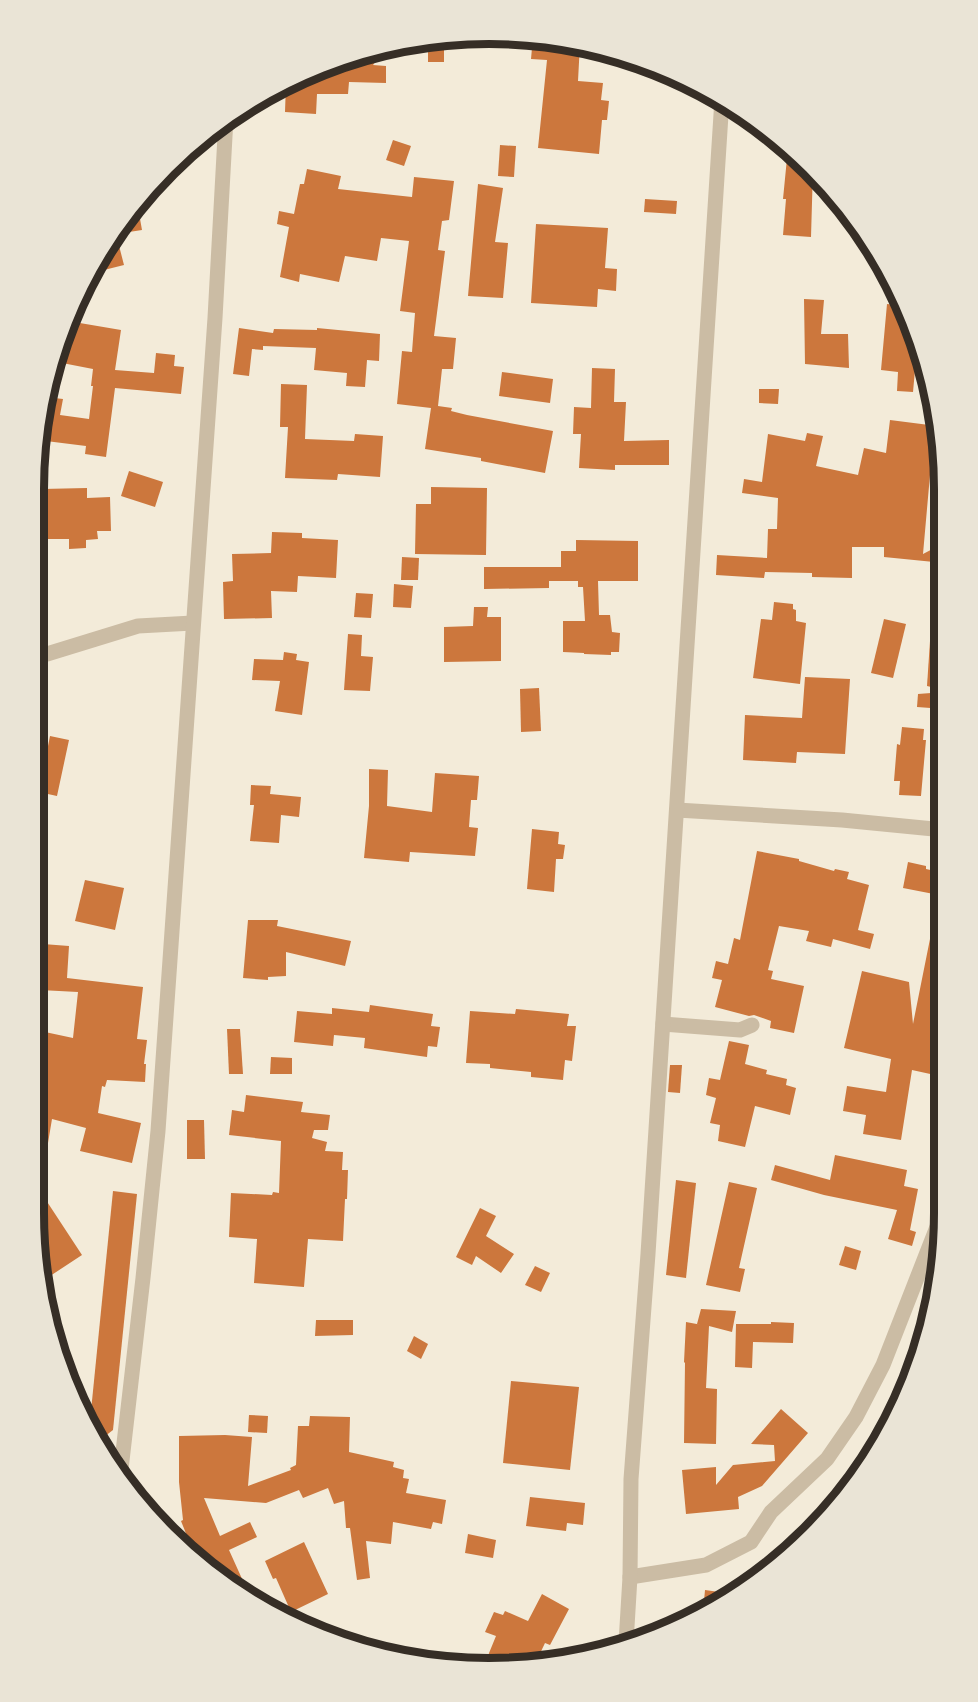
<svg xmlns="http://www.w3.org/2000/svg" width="978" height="1702" font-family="'Alegreya Sans',sans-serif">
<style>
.building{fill:#cc773d}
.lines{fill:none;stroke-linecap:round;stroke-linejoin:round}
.minor{stroke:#cbbca4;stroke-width:15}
.rim{fill:none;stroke:#362e26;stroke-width:8}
</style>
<rect width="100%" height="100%" fill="#f3ebd9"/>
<g class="building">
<polygon points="444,37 444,62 428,62 428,39"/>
<polygon points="533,37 580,43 578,81 603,83 601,100 609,101 607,120 602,120 599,154 538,148 547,60 531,59"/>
<polygon points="339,60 376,61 373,65 386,66 386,83 349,82 348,94 317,94 316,114 285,112 286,83 314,68"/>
<polygon points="393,140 411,146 404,166 386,160"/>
<polygon points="500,145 516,146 514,177 498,176"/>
<polygon points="788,148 813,168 811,237 783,235 786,199 783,199"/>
<polygon points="307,169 341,176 338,189 412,197 414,177 454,181 449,220 442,221 438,250 445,251 434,336 456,338 453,369 442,369 438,406 452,408 451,411 467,415 553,431 545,473 481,461 481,458 425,449 431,408 397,404 402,351 412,352 415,313 400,311 409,241 381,238 377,261 345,256 339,282 300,274 299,282 280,277 289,227 277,224 279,211 294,214 300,184 304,184"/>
<polygon points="478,184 503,188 495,242 508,243 503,298 468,296"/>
<polygon points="645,199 677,201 676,214 644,212"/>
<polygon points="137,202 142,230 116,234 124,265 92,273 110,236"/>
<polygon points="536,224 608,228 605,268 617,269 616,291 598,289 597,307 531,303"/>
<polygon points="804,299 824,300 821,334 848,334 849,368 805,364"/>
<polygon points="887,304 904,306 921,343 922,349 917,348 913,392 897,391 898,372 881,370"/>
<polygon points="68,321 121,330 115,370 154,373 156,353 175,355 174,366 184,367 181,394 115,388 106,457 85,454 86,446 38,440 46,397 63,399 60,415 89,419 93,386 91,386 93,369 57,362 61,334"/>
<polygon points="239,328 273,333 274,329 317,330 317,328 380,334 379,361 367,360 365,387 346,386 347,373 314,370 316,348 263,346 263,350 252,349 249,376 233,374"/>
<polygon points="592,368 615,369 614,402 626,402 624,441 669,440 669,465 615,465 615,470 579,468 581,434 573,434 574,407 591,408"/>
<polygon points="502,372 553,379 550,403 499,396"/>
<polygon points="281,384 307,385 305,439 354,441 355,434 383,436 380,477 338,474 337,480 285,478 288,427 280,427"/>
<polygon points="759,389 779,389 778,404 759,403"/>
<polygon points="890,420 937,426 944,459 944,477 930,475 923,554 944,543 944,563 884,557 884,547 852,547 852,578 812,577 812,573 765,572 764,578 716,575 717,555 767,558 768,529 777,529 778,498 742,493 744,479 762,482 768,434 805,441 807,433 823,436 816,466 858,475 864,448 886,453"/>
<polygon points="129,471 163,482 155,507 121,496"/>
<polygon points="431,487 487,488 486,555 415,554 416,504 431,504"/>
<polygon points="87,488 87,498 110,497 111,531 97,531 98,539 86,540 86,548 69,549 69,539 48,539 48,529 43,529 42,489"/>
<polygon points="272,532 302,533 302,538 338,540 336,578 298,576 297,592 271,591 272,618 224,619 223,582 233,581 232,554 271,553"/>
<polygon points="576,540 638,541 638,581 598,581 599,615 610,615 612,632 620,633 619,652 611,652 611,655 584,654 584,653 563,652 563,621 585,621 583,587 578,587 578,581 549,581 549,588 484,589 484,567 561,567 561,551 576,551"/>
<polygon points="402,557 419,558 418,580 401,580"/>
<polygon points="394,584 413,586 411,608 393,607"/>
<polygon points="356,593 373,594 371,618 354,617"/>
<polygon points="933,596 944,596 944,690 927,686"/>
<polygon points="774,602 793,604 793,609 796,610 796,621 806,623 800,684 753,678 761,619 772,620"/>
<polygon points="474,607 488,607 487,617 501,617 501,661 444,662 444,627 473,626"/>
<polygon points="884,619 906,624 893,678 871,673"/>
<polygon points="348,634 362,635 361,656 373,657 370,691 344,690"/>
<polygon points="284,652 297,654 296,660 309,662 302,715 275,711 280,681 252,680 254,659 283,660"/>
<polygon points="805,677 850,679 845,754 797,752 796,763 743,760 745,715 802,718"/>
<polygon points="539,688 541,731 521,732 520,689"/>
<polygon points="944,692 944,709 917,707 918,694"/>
<polygon points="902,727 924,729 923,740 926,740 921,796 899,795 900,781 894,781 897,744 900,745"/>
<polygon points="50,736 69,740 57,796 34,791 34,743 48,746"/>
<polygon points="369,769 388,770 387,806 432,812 435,773 479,776 477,800 471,800 469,827 478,828 475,856 410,852 409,862 364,858 369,806"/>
<polygon points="251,785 271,786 270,794 301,797 299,817 281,815 279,843 250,841 254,805 250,805"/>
<polygon points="532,829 559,832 558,844 565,845 563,859 556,859 554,892 527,889"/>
<polygon points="757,851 799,859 799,861 834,871 835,869 849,872 847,879 869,885 858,930 874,934 870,949 833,939 831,947 806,941 809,931 779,926 768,970 773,971 771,979 804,986 794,1033 770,1028 771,1021 754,1015 749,1016 715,1007 722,980 712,978 716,961 728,964 734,938 740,940"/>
<polygon points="908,862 926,866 926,869 944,873 944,896 903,888"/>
<polygon points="85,880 124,888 115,930 75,921"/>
<polygon points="937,904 944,904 944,994 934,1036 944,1037 944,1077 912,1070 901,1140 863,1134 866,1115 843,1111 847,1086 886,1092 891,1059 844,1048 862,971 909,982 913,1024"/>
<polygon points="248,920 278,920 277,926 351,941 345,966 286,952 286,976 268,977 268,980 243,978"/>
<polygon points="43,944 69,946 67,978 143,987 137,1039 147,1040 144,1064 146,1064 145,1082 107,1080 105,1087 102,1086 98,1113 141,1123 132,1163 80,1151 86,1128 52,1119 40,1191 82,1255 44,1280 33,1213 33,1079 37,1064 39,1064 45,1032 73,1038 78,992 40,990"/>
<polygon points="370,1005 433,1014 431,1026 440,1027 437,1047 428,1046 427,1057 364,1048 365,1038 334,1035 333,1046 294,1042 297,1011 332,1014 332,1008 369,1012"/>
<polygon points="516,1009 569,1014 567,1026 576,1026 572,1061 565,1060 563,1080 531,1077 531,1072 490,1068 490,1064 466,1063 470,1011 515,1014"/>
<polygon points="227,1029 240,1029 243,1074 229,1074"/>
<polygon points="729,1041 749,1045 745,1064 767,1070 766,1074 787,1079 786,1085 796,1088 790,1115 755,1106 745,1147 718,1141 720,1125 710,1123 716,1098 706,1095 709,1078 720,1080"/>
<polygon points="271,1057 292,1058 292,1074 270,1074"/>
<polygon points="670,1065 682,1065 680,1093 668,1092"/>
<polygon points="246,1095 303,1102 301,1112 330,1115 328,1130 314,1130 312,1138 327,1142 325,1151 343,1152 342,1170 348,1170 347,1199 345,1199 343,1241 308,1239 304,1287 254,1283 257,1239 229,1237 231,1193 272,1195 273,1192 279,1193 281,1141 229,1135 232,1110 244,1112"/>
<polygon points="187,1120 204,1120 205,1159 187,1159"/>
<polygon points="835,1155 907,1170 904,1186 918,1189 910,1230 916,1232 912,1246 888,1239 897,1210 824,1195 771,1180 775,1165 830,1180"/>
<polygon points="676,1180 696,1183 686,1278 666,1275"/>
<polygon points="729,1182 757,1188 739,1268 745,1269 740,1292 706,1285"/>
<polygon points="113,1191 137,1194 113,1430 100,1440 90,1421"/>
<polygon points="480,1208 496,1216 486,1236 514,1254 501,1273 476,1256 472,1265 456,1257"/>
<polygon points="845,1246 861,1251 856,1270 839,1265"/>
<polygon points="535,1266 550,1273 541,1292 525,1285"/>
<polygon points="701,1309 736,1311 732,1332 709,1326 706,1388 717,1389 716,1444 684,1443 685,1363 684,1362 686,1322 702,1325 697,1324"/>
<polygon points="316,1320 353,1320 353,1335 315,1336"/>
<polygon points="771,1322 794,1323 793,1343 753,1342 752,1368 735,1367 736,1324 771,1324"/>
<polygon points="414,1336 428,1344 421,1359 407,1351"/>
<polygon points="511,1381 579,1387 570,1470 503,1463"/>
<polygon points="781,1409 808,1433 762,1486 738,1497 739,1509 686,1514 682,1470 716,1467 716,1485 733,1465 775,1461 774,1445 751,1444"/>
<polygon points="249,1415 268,1416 267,1433 248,1432"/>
<polygon points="310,1416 350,1417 349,1452 394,1462 393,1467 404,1470 403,1478 409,1479 406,1493 446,1500 442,1524 433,1522 431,1529 393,1522 391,1544 366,1541 370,1578 357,1580 350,1528 346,1528 344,1501 334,1504 328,1488 303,1498 299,1490 266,1503 204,1498 220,1536 250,1522 257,1537 229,1550 243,1581 230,1587 199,1558 193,1545 191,1546 181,1521 183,1520 179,1482 179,1436 225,1435 252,1437 248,1486 291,1470 290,1468 296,1465 298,1426 309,1426"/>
<polygon points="530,1497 585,1503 583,1525 567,1523 566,1531 526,1526"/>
<polygon points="468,1534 496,1540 493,1558 465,1553"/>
<polygon points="304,1542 328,1594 291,1612 276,1578 273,1579 265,1561"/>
<polygon points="705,1590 733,1594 703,1612"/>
<polygon points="542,1594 569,1609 550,1645 545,1643 535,1664 518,1668 508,1667 487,1658 496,1636 485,1632 494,1612 503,1615 505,1611 528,1621"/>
</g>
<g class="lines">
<g class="minor">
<polyline points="47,654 138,626 193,623"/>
<polyline points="677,810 842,820 944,830"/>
<polyline points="663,1024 740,1030 752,1025"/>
<polyline points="120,1478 143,1278 158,1131 215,318 226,118"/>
<polyline points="630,1577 706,1565 751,1542 771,1512 827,1459 856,1417 883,1365 944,1209"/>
<polyline points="626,1643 630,1577 631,1479 648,1254 722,99"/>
</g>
</g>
<path d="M0 0H978V1702H0ZM489 44H489A445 445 0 0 1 934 489V1213A445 445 0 0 1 489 1658H489A445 445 0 0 1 44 1213V489A445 445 0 0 1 489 44Z" fill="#eae4d6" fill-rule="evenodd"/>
<path class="rim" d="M489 44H489A445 445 0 0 1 934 489V1213A445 445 0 0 1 489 1658H489A445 445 0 0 1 44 1213V489A445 445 0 0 1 489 44Z"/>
</svg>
